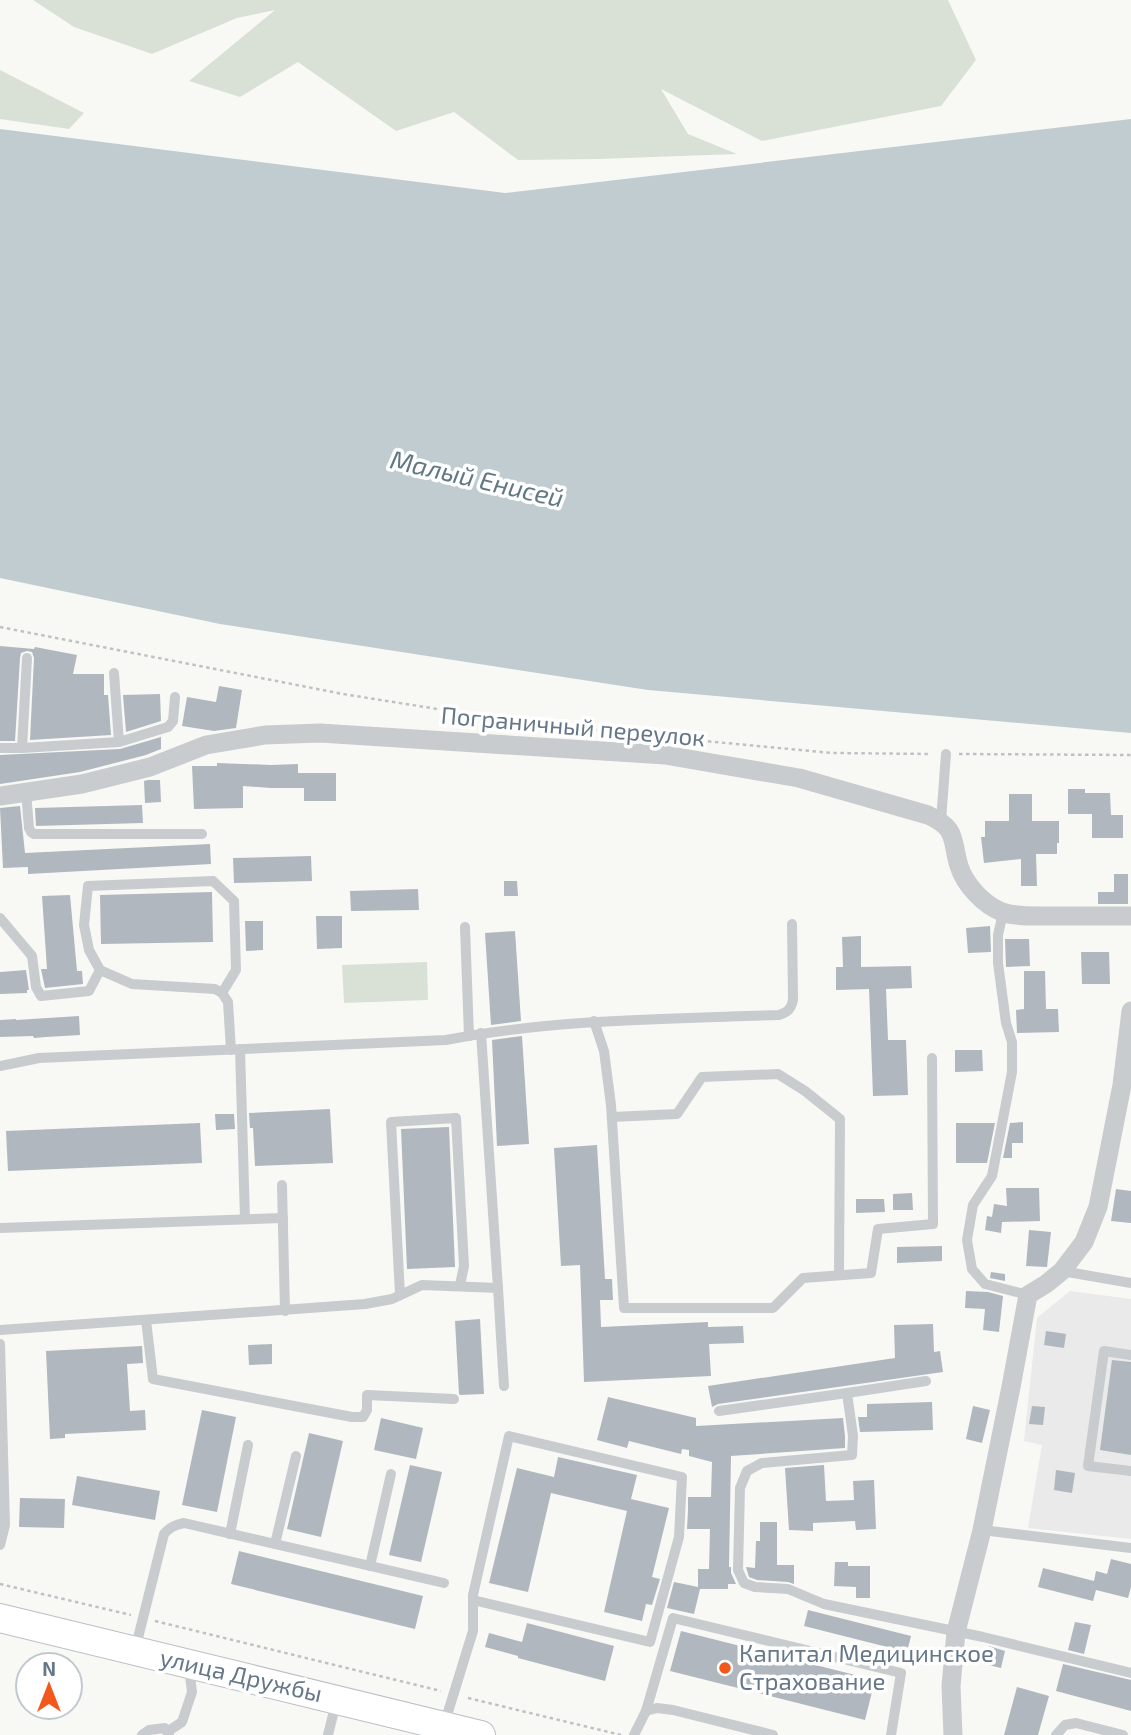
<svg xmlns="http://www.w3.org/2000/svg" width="1131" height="1735" font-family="'Exo 2',sans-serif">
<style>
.built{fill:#e9eae9}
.green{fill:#d9e1d6}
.water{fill:#c1ccd1}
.building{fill:#b0b7be}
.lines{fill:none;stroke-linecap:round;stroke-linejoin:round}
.secondary-casing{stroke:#babfc4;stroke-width:30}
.path{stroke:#bfc2c4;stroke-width:2.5;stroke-dasharray:3.5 3.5;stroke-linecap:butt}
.service{stroke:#c8cccf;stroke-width:10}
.minor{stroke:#c8cccf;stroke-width:19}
.secondary{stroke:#fff;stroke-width:28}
.poi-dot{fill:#f2571c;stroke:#fff;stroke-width:2.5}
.labels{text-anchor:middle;stroke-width:7;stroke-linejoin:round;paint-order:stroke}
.street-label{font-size:24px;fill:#657789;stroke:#fff}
.poi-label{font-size:24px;fill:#657789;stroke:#fff;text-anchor:start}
.water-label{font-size:26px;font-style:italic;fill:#617984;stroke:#fff}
</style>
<rect width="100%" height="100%" fill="#f8f9f5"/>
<polygon class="built" points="1070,1291 1131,1299 1131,1539 1028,1528 1042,1445 1024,1441 1037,1318"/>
<g class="green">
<polygon points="33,0 948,0 976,60 941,106 762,141 661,89 688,134 737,154 599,159 518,160 454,112 396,131 298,62 240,97 189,81 275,10 237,18 152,54 74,27"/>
<polygon points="0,70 84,113 69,129 0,119"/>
<polygon points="427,962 428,1000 344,1003 342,965"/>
</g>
<polygon class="water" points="1131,119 1131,733 648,690 220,624 0,578 0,129 505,193"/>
<g class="building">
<polygon points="0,646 34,649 35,647 77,655 73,674 104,674 104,695 108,695 111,735 30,740 34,658 32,652 27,651 21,653 20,658 15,741 0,741"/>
<polygon points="219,686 242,690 236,728 214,731 182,726 187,697 216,702"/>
<polygon points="160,694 161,721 126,732 123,695"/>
<polygon points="161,737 161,749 146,755 80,772 0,784 0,755 120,749"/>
<polygon points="217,763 271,765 298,764 298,773 336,773 336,801 304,801 304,788 271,788 243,786 243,808 194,809 192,766 217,766"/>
<polygon points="148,780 160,780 161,802 145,803 144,781"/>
<polygon points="1068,789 1085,789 1085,793 1110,793 1111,815 1123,815 1123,838 1092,838 1092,814 1068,814"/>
<polygon points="1009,794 1032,794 1032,821 1059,821 1059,843 1057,843 1057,854 1036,854 1037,886 1021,886 1021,859 984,863 981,837 985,837 985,821 1009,821"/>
<polygon points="142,805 143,823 36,826 35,808"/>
<polygon points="20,806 25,853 210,844 211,864 28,874 28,867 3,868 0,808"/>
<polygon points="311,856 312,881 234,883 233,858"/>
<polygon points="1114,874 1128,874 1128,904 1098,904 1098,892 1114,892"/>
<polygon points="504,881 517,881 518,896 504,896"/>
<polygon points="418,889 419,910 351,911 350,891"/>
<polygon points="212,892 213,942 101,944 100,895"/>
<polygon points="70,895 77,971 82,971 83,984 45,988 41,969 47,969 42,896"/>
<polygon points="316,916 342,916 342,948 317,949"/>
<polygon points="245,921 263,921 263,950 246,951"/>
<polygon points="990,926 991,952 968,953 966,928"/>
<polygon points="515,931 521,1021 491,1025 485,933"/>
<polygon points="861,936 861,967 911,966 912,988 886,989 888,1040 906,1040 908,1095 873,1096 869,989 836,990 836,967 843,967 842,937"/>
<polygon points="1005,939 1029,939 1030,966 1006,967"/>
<polygon points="1081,952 1109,952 1110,984 1082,984"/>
<polygon points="26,970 29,990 27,990 27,993 0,994 0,972"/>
<polygon points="1024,971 1045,971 1046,1009 1058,1009 1059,1032 1017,1033 1016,1010 1024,1009"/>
<polygon points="79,1016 80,1035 46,1037 34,1038 33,1036 0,1037 0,1020 16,1019 16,1020"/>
<polygon points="522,1036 529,1144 497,1146 492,1040"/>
<polygon points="955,1050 982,1050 983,1071 955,1072"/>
<polygon points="330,1109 333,1163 255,1166 253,1128 250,1128 249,1113"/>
<polygon points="215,1114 234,1114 235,1129 216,1130"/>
<polygon points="1023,1122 1023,1143 1012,1143 1012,1158 1003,1158 1010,1123"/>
<polygon points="200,1123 202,1163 8,1171 6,1131"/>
<polygon points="956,1123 995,1123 987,1163 956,1163"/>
<polygon points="449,1127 455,1267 407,1269 401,1129"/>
<polygon points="597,1145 605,1279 612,1279 613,1300 600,1300 601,1327 708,1322 708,1327 743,1326 744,1343 709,1344 711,1376 584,1382 580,1265 561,1266 554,1148"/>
<polygon points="1006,1188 1039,1188 1040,1221 1002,1222 1001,1233 985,1230 987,1216 992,1217 994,1204 1007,1206"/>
<polygon points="1116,1189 1131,1191 1131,1223 1111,1221"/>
<polygon points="912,1193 913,1210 893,1210 893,1194"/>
<polygon points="856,1199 884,1199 885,1212 856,1213"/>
<polygon points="1029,1230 1051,1232 1047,1267 1026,1266"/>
<polygon points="942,1246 942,1261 897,1263 897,1247"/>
<polygon points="991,1272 1005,1274 1005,1281 990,1278"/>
<polygon points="966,1291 988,1292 1003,1296 999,1332 983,1330 985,1309 965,1308"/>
<polygon points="480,1319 484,1394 460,1395 459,1394 455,1321"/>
<polygon points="933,1324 934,1352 940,1351 943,1372 718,1404 712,1407 708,1386 895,1358 894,1325"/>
<polygon points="1046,1331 1066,1334 1064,1348 1044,1345"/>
<polygon points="272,1344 272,1364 249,1365 248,1345"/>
<polygon points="142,1346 143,1363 127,1364 130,1411 145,1410 146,1430 65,1434 65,1438 50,1439 46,1351"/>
<polygon points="1112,1360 1131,1362 1131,1455 1100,1450"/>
<polygon points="608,1397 696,1418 696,1426 843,1418 845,1436 845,1448 731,1456 729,1567 731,1567 731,1573 736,1584 728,1584 728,1589 700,1589 694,1614 667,1608 674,1582 698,1587 698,1569 709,1569 710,1529 687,1529 688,1511 688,1497 711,1497 712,1462 689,1456 689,1450 682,1449 681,1454 629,1441 627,1448 597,1440"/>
<polygon points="932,1402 933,1430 860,1432 858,1417 867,1417 867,1404"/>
<polygon points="973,1406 990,1410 982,1443 966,1439"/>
<polygon points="1032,1406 1045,1407 1043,1425 1029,1424"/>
<polygon points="202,1410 236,1417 217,1512 182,1505"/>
<polygon points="381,1418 423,1428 416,1459 374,1450"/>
<polygon points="309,1433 343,1441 321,1537 287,1529"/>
<polygon points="558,1457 637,1475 631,1499 669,1508 652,1577 660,1579 652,1605 646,1604 642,1621 604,1612 627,1511 551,1493 528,1592 489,1583 517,1468 554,1477"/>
<polygon points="410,1465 442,1472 421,1562 389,1555"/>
<polygon points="824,1465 826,1501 854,1500 853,1481 874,1480 876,1529 856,1530 855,1521 813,1523 813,1531 789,1530 785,1468"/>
<polygon points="1056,1470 1075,1473 1072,1493 1054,1490"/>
<polygon points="77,1476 160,1491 155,1520 72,1505"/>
<polygon points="20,1498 65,1499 64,1528 19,1527"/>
<polygon points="760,1522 777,1522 777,1565 794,1565 794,1584 788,1582 757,1580 749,1577 746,1567 755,1568 756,1541 760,1541"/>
<polygon points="239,1551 423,1596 415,1629 231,1584"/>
<polygon points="1111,1559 1131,1564 1131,1587 1128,1598 1096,1590 1093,1601 1038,1587 1043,1568 1094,1581 1096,1571 1107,1574"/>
<polygon points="835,1562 848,1562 848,1566 870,1566 870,1598 856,1598 856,1587 834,1586"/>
<polygon points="808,1610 911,1636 907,1652 804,1626"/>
<polygon points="1075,1622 1091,1625 1084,1654 1068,1650"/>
<polygon points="527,1623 614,1646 605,1681 518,1658 518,1656 485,1647 489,1633 522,1642"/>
<polygon points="681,1631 875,1680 865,1720 670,1671"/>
<polygon points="989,1646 1005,1651 1001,1668 984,1664"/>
<polygon points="1063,1664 1131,1680 1131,1711 1056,1691"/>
<polygon points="1017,1687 1049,1696 1038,1735 1004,1735"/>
</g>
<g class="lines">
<defs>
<polyline id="secondary" points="0,1618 481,1735"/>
</defs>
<use href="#secondary" class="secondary-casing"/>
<g class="path">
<polyline points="0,627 343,694 519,722 617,732"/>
<polyline points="694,740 832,753 931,754"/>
<polyline points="959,754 1131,755"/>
<polyline points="0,1584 131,1615"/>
<polyline points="155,1621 441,1691"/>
<polyline points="468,1698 621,1735"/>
</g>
<g class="service">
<polyline points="114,673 119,742"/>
<polyline points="0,748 22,748 119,742 168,727 173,721 175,697"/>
<polyline points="22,748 27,658"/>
<polyline points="26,792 29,828 31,832 34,834 202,834"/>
<polyline points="941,821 946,754"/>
<polyline points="1003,913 998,935 998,963 1006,1023 1012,1042 1012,1072 992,1176 973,1205 967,1240 972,1269 985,1284 1028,1295"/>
<polyline points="0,918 32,956 36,987 41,996 89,991 100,970"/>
<polyline points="465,927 469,1036"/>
<polyline points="222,993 236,970 234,901 213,881 88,886 84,925 89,950 100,970 132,984 215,989 222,993 228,1002 231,1050"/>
<polyline points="594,1021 604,1051 611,1105 624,1308 773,1308 803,1278 871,1273 878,1229 933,1224 932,1058"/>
<polyline points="481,1033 498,1288"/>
<polyline points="240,1049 245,1219"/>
<path d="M 0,1066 L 39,1058 L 446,1040 C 555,1019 667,1019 779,1015 C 788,1012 791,1009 793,1000 L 792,924"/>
<polyline points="612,1117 677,1114 702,1077 778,1074 805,1091 840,1119 839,1275"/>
<polyline points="282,1185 285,1311"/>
<polyline points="0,1228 283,1218"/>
<polyline points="1062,1271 1131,1283"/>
<polyline points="400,1295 391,1122 456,1118 464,1266 460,1285"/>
<polyline points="146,1320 153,1379 352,1417 363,1417 367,1410 367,1395 454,1399"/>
<polyline points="0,1330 365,1304 392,1299 422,1285 498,1288 504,1386"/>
<polyline points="0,1344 5,1525 0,1545"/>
<polyline points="1131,1355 1104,1351 1088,1466 1131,1471"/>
<polyline points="926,1381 847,1393 853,1436 852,1455 762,1463 747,1471 740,1488 738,1570 744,1583 755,1587 788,1589 824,1604 983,1637 1131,1673"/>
<polyline points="719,1411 847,1393"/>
<polyline points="982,1530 1131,1548"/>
<polyline points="230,1534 248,1445"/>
<polyline points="275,1544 296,1456"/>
<polyline points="370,1566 391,1474"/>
<path d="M 135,1650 L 164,1534 C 170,1527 175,1525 184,1523 L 444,1583"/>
<polyline points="646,1711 657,1708 673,1710 773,1735"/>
<polyline points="444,1725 473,1631 473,1595 509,1436 682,1477 679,1537 650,1642 473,1600"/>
<polyline points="167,1732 182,1722 192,1692 189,1668"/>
<polyline points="142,1735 149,1730 165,1728 169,1735"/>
<polyline points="328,1735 336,1703"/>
<polyline points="634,1735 646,1711 673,1618 901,1673 891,1735"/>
<polyline points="1056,1735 1065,1725 1076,1723 1123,1735"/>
</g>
<g class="minor">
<path d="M 0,796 L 82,784 L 150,767 L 206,745 L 265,735 L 320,733 L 665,755 L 799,778 L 928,815 C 958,829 951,839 959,866 C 965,885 984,905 1002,912 C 1016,917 1036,916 1050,916 C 1077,916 1104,916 1131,916"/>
<polyline points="953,1735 951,1686 956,1632 982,1530 1011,1387 1028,1295 1046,1284 1062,1271 1084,1242 1098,1207 1122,1085 1131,1011"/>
</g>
<use href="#secondary" class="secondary"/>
</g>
<circle class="poi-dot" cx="725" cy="1668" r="7"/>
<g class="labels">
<g class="street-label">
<text transform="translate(573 727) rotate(5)" y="8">Пограничный переулок</text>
<text transform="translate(241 1676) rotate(13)" y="8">улица Дружбы</text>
</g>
<g class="poi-label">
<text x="739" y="1662">Капитал Медицинское<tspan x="739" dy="28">Страхование</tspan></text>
</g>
<g class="water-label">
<text transform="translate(477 479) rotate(13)" y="9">Малый Енисей</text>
</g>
</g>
<g transform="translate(49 1686)"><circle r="33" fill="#ffffff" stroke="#c1c9d0" stroke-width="2"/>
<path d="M0-5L12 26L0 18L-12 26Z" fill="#f2571c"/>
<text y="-10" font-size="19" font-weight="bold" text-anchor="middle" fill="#657789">N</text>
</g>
</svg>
